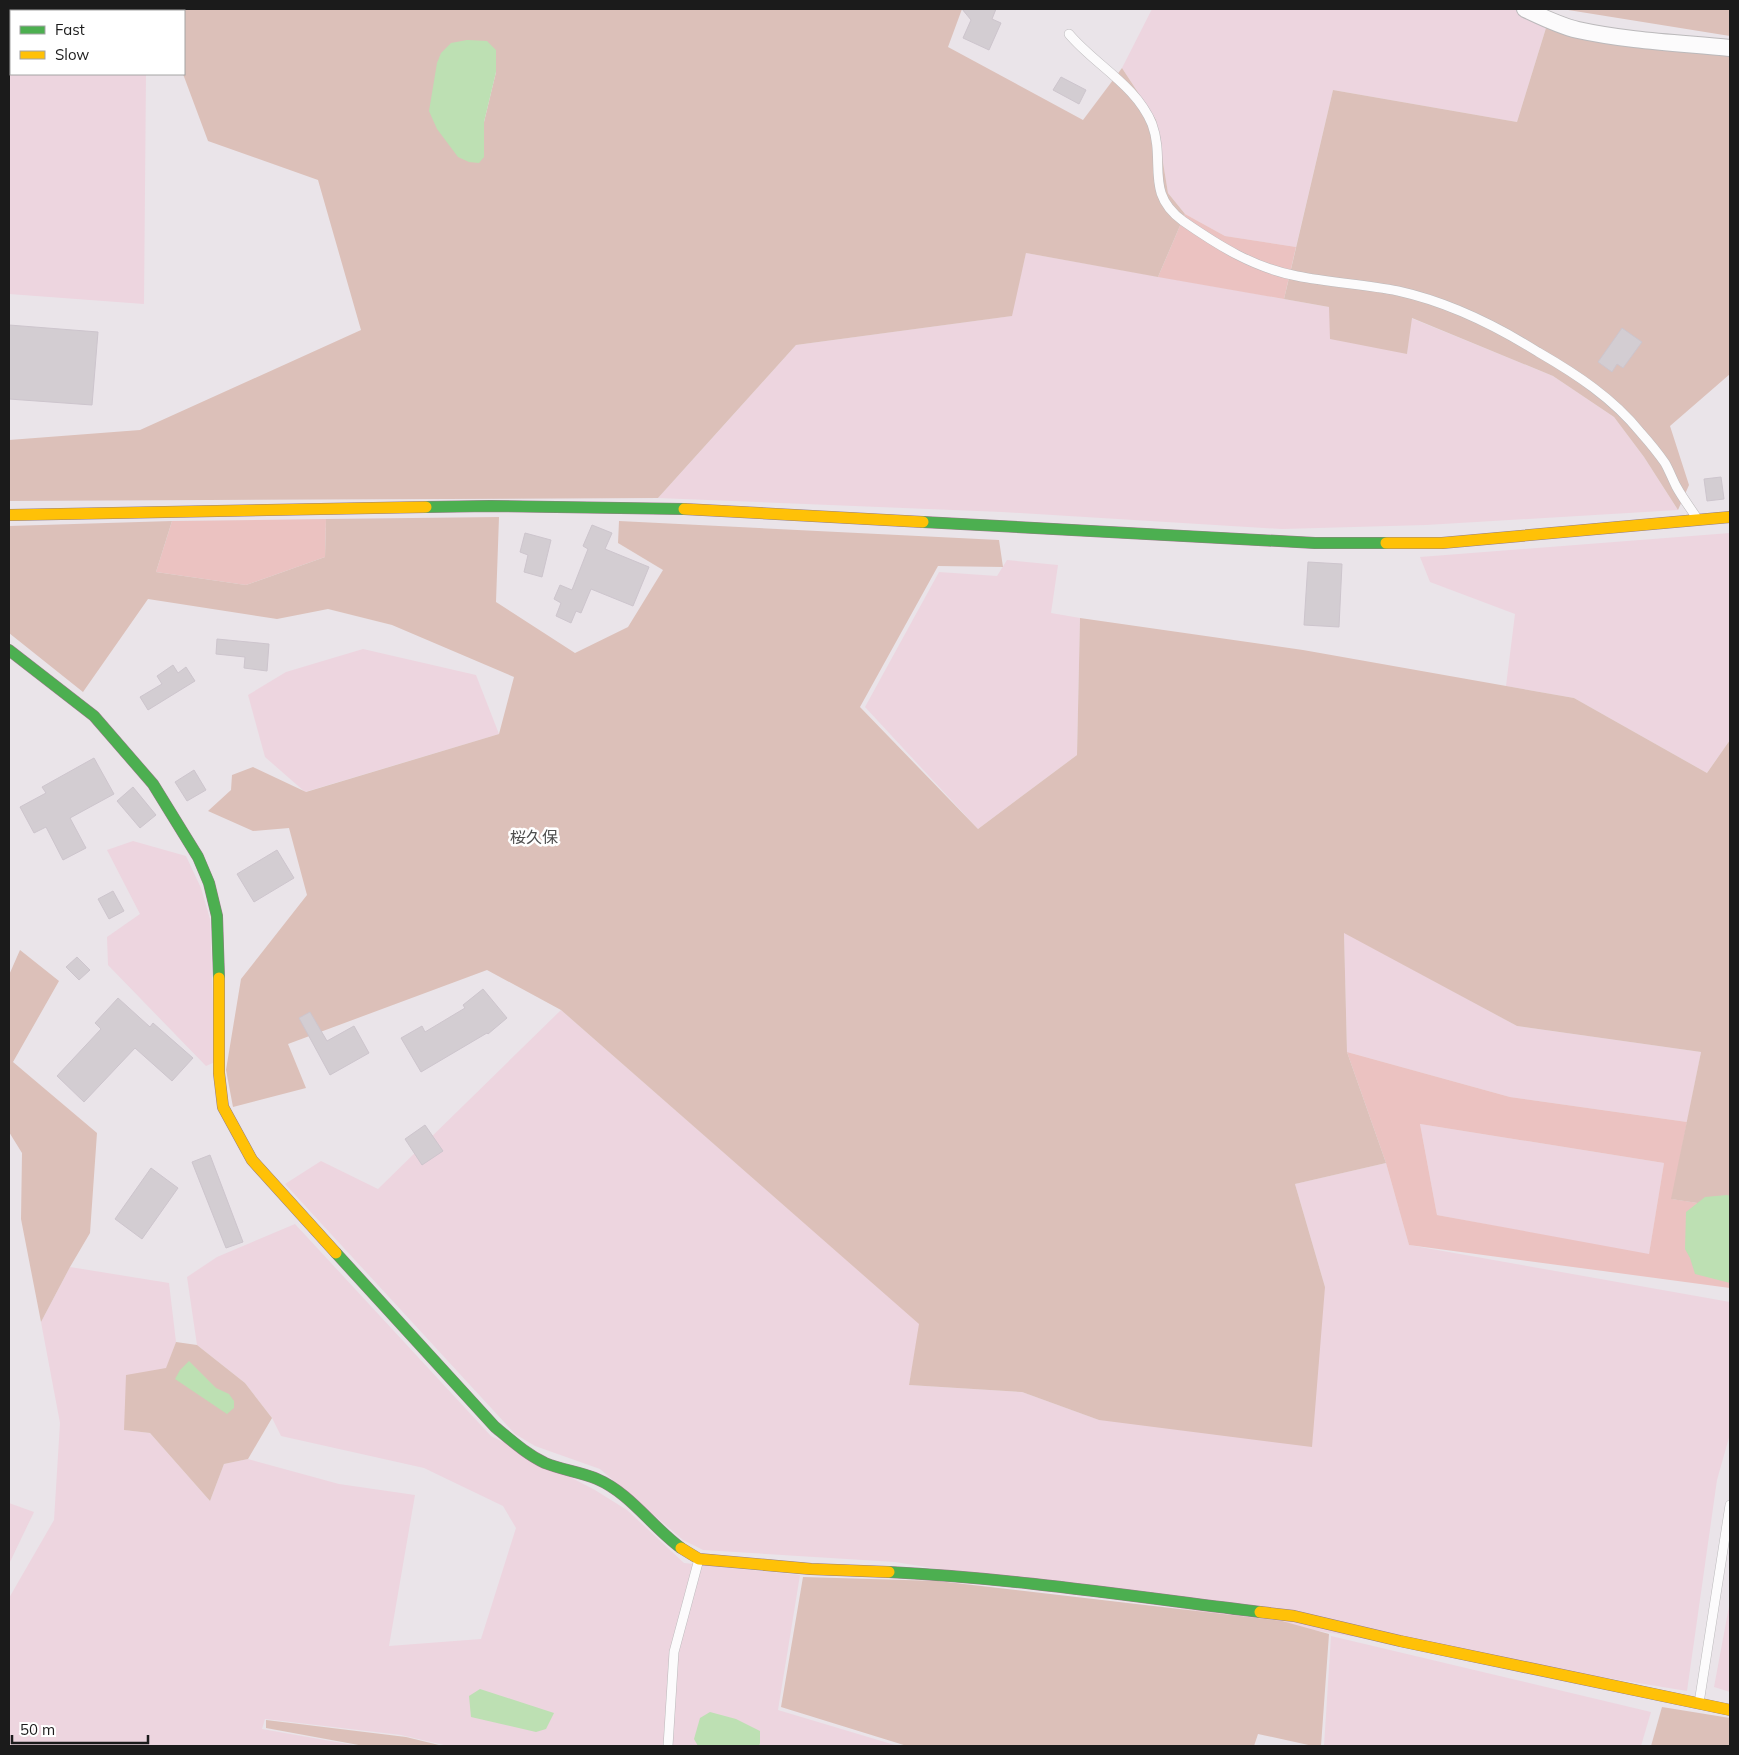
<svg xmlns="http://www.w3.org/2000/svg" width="1739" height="1755" font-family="Mulish,'Noto Sans JP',sans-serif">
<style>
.farmland{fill:#edd5df}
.grass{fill:#ebc2c1;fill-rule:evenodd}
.forest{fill:#dcc0b9;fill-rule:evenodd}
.water{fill:#bde0b3}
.building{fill:#d3cdd2;stroke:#cdc5cd}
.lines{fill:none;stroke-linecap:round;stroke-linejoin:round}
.lane-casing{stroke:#bbb9bb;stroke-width:10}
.street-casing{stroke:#bbb9bb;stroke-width:18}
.fast-casing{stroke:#947c85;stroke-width:12}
.slow-casing{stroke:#947c85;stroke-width:12}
.lane{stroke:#fcfbfc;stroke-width:9}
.street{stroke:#fcfbfc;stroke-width:16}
.fast{stroke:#4caf50;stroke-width:11}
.slow{stroke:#ffc107;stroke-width:11}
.labels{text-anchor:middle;stroke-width:5;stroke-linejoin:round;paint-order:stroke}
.neighbourhood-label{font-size:16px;fill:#4e4e4e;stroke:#fff}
</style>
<rect width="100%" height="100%" fill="#eae4e9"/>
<g class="farmland">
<polygon points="9,9 146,9 146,11 11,11 11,74 146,74 144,304 9,294"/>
<polygon points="1152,9 1522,9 1546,28 1517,122 1333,90 1296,247 1225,236 1185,214 1168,193 1156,120 1122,68"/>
<polygon points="1026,253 1329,307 1407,354 1411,318 1553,376 1614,417 1644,457 1678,510 1426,525 1282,529 1002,512 658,498 796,345 1011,316"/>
<polygon points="1730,533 1730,740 1707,773 1574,698 1506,686 1515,614 1430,582 1420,557"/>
<polygon points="1007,560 1058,565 1051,613 1080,618 1077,755 978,829 865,707 939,572 997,576"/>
<polygon points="363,649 476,675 499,734 305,792 265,757 248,695 286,672"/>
<polygon points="133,841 186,856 201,888 210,919 215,1062 206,1066 108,965 107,937 140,914 107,850"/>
<polygon points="1344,932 1517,1026 1701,1052 1687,1122 1510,1097 1347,1052"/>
<polygon points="561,1010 920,1324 909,1385 1022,1392 1099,1420 1325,1287 1295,1184 1386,1163 1409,1245 1730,1302 1730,1434 1717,1480 1687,1691 895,1562 703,1550 683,1540 600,1469 535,1446 515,1434 285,1184 321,1161 378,1189"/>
<polygon points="1420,1124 1664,1163 1649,1255 1437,1215"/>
<polygon points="295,1224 491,1436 595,1490 627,1510 684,1563 800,1575 778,1710 898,1746 448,1746 401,1735 265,1719 262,1729 359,1746 9,1746 9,1598 54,1520 60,1423 41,1322 70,1267 169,1283 176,1342 166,1369 125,1430 150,1433 210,1501 224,1464 248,1459 339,1484 415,1495 389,1646 481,1639 516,1528 503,1506 424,1468 281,1436 272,1418 245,1383 197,1345 187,1277 217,1257"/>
<polygon points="9,1503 34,1512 9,1564"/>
<polygon points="1730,1601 1730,1692 1714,1687"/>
<polygon points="1331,1636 1651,1712 1641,1746 1324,1746"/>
</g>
<g class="grass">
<polygon points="1185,214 1225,236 1296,247 1284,299 1158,277"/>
<polygon points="326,519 325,557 246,585 156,572 172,521"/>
<path d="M 1347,1052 L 1510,1097 L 1687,1122 L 1672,1199 L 1730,1208 L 1730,1288 L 1409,1245 L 1386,1163 ZM 1420,1124 L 1664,1163 L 1649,1254 L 1437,1215 Z"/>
</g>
<g class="forest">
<path d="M 159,9 L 962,9 L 948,47 L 1083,120 L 1122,68 L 1156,120 L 1168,193 L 1185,214 L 1158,277 L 1026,253 L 1012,316 L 796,345 L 658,498 L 9,501 L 9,440 L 140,430 L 361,330 L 318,180 L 208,141 L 183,74 L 184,11 L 160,11 ZM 467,40 L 496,72 L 484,122 L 484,157 Z"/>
<polygon points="1562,9 1730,9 1730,36"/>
<polygon points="1546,28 1730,55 1730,374 1670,426 1689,485 1678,510 1644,457 1614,417 1553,376 1412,318 1407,354 1330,339 1329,307 1284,299 1333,90 1517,122"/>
<polygon points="499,517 496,602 575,653 628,627 663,570 618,543 619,521 999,540 1003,567 938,566 860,707 978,829 1077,755 1080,618 1303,650 1574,698 1707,773 1730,740 1730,1208 1671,1199 1701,1052 1517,1026 1344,933 1347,1052 1386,1163 1295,1184 1325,1287 1312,1447 1099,1420 1022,1392 909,1385 919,1324 561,1010 487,970 288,1044 306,1088 233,1107 226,1070 241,979 307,895 289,828 253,831 208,811 231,790 232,775 253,767 306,792 499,734 514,677 392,625 328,609 277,619 148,599 83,692 9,633 9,526 172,521 156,572 246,585 325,557 326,519"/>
<polygon points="20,950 59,981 13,1062 97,1133 90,1233 70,1267 41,1322 21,1219 22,1153 9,1132 9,975"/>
<polygon points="176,1342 197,1345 245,1383 272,1418 248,1459 224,1464 210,1501 150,1433 124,1430 126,1375 166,1368"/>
<polygon points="803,1577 938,1581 1282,1621 1329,1634 1321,1746 1313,1746 1258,1734 1254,1746 907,1746 781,1707"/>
<polygon points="1662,1707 1730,1718 1730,1746 1651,1746"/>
<polygon points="266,1720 406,1737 443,1746 364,1746 266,1728"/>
</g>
<g class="water">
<polygon points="467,40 487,41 496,50 496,72 484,122 484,157 479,163 469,162 458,157 437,129 429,111 437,63 441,53 451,43"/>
<polygon points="1727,1195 1730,1196 1730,1283 1695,1274 1690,1258 1685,1249 1686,1212 1705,1197"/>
<polygon points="189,1361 216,1388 229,1394 234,1401 234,1408 227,1414 175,1379 180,1370"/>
<polygon points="480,1689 554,1713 546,1729 536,1732 471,1717 469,1696"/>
<polygon points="710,1712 736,1719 760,1731 760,1743 759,1746 698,1746 694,1739 700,1718"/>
</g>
<g class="building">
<polygon points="962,9 996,9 992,19 1001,23 989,50 963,38 971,20"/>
<polygon points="1061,77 1086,90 1079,104 1053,90"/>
<polygon points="9,325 98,332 92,405 9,399"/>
<polygon points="1622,328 1642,342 1623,368 1617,364 1612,372 1598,362"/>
<polygon points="1721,477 1724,499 1707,501 1704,479"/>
<polygon points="592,525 612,533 605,549 649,567 633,606 591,589 581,613 576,611 571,623 556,616 561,603 554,599 560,585 572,590 588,549 583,546"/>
<polygon points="525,533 551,540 542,577 524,572 528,555 520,552"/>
<polygon points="1308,562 1342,564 1339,627 1304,625"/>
<polygon points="217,639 269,644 267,671 244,668 245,657 216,654"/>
<polygon points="173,665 178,673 186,667 195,681 148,710 140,697 162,684 157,676"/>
<polygon points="94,758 114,794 70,818 86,848 63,860 46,827 34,833 20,807 46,793 42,787"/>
<polygon points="194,770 206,790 187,801 175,782"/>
<polygon points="133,787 156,815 140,828 117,801"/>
<polygon points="277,850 294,878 254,902 237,874"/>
<polygon points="113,891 124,911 109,919 98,899"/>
<polygon points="77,957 90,970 79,980 66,967"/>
<polygon points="483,989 507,1018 488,1034 487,1033 421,1072 401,1038 422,1026 425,1032 465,1008 463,1005"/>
<polygon points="118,998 150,1027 153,1023 193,1058 172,1081 135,1048 84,1102 57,1076 101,1029 95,1023"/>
<polygon points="310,1012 327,1041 354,1026 369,1053 330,1075 299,1018"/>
<polygon points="425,1125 443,1151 422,1165 405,1139"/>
<polygon points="210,1155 243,1242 226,1248 192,1162"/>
<polygon points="151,1168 178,1188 142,1239 115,1219"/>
</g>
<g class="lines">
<defs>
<g id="lane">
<path d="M 1069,34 C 1095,65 1136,85 1152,124 C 1166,162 1144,193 1183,221 C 1219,246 1254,268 1297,276 C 1331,283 1365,284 1398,291 C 1448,302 1495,325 1538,352 C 1576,374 1613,398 1641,433 C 1649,442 1658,453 1665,463 C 1669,470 1672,478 1676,486 C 1682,497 1690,508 1697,518"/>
<polyline points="1699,1703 1730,1505"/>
<polyline points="668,1746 674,1652 699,1559"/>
</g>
<path id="street" d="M 1525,9 C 1542,17 1560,26 1578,30 C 1628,41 1680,43 1730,48"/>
<g id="fast">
<polyline points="426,507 490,506 684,509"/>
<polyline points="923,522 1315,543 1386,543"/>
<polyline points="9,650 94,716 153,784 198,857 209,883 217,916 219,978"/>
<path d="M 336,1253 L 495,1427 C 511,1440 526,1454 545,1463 C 562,1470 581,1472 597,1479 C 630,1493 652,1527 681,1548"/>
<path d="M 889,1572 C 1013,1578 1137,1597 1260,1612"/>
</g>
<g id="slow">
<polyline points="684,509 923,522"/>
<polyline points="9,515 426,507"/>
<polyline points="1386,543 1442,543 1730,517"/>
<polyline points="219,978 219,1073 223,1107 252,1160 336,1253"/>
<polyline points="681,1548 699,1559 811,1569 889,1572"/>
<polyline points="1260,1612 1294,1616 1400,1641 1730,1710"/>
</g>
</defs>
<use href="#lane" class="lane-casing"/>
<use href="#street" class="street-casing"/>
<use href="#fast" class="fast-casing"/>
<use href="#slow" class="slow-casing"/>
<use href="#lane" class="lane"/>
<use href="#street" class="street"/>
<use href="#fast" class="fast"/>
<use href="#slow" class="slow"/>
</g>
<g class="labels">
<g class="neighbourhood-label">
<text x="534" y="843">桜久保</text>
</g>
</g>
<rect width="1739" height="1755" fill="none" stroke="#1b1b1b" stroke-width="20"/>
<rect x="10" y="10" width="175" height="65" fill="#ffffff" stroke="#a4a4a4"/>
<rect x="20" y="26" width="25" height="8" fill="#4caf50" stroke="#a4a4a4"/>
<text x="55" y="35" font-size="15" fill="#1b1b1b">Fast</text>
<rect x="20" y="51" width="25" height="8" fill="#ffc107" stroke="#a4a4a4"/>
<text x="55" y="60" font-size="15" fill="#1b1b1b">Slow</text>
<path d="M12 1735v8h136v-8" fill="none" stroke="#1b1b1b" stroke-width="2.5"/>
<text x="20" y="1735" font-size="15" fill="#1b1b1b" stroke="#ffffff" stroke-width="4" paint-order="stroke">50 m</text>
</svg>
